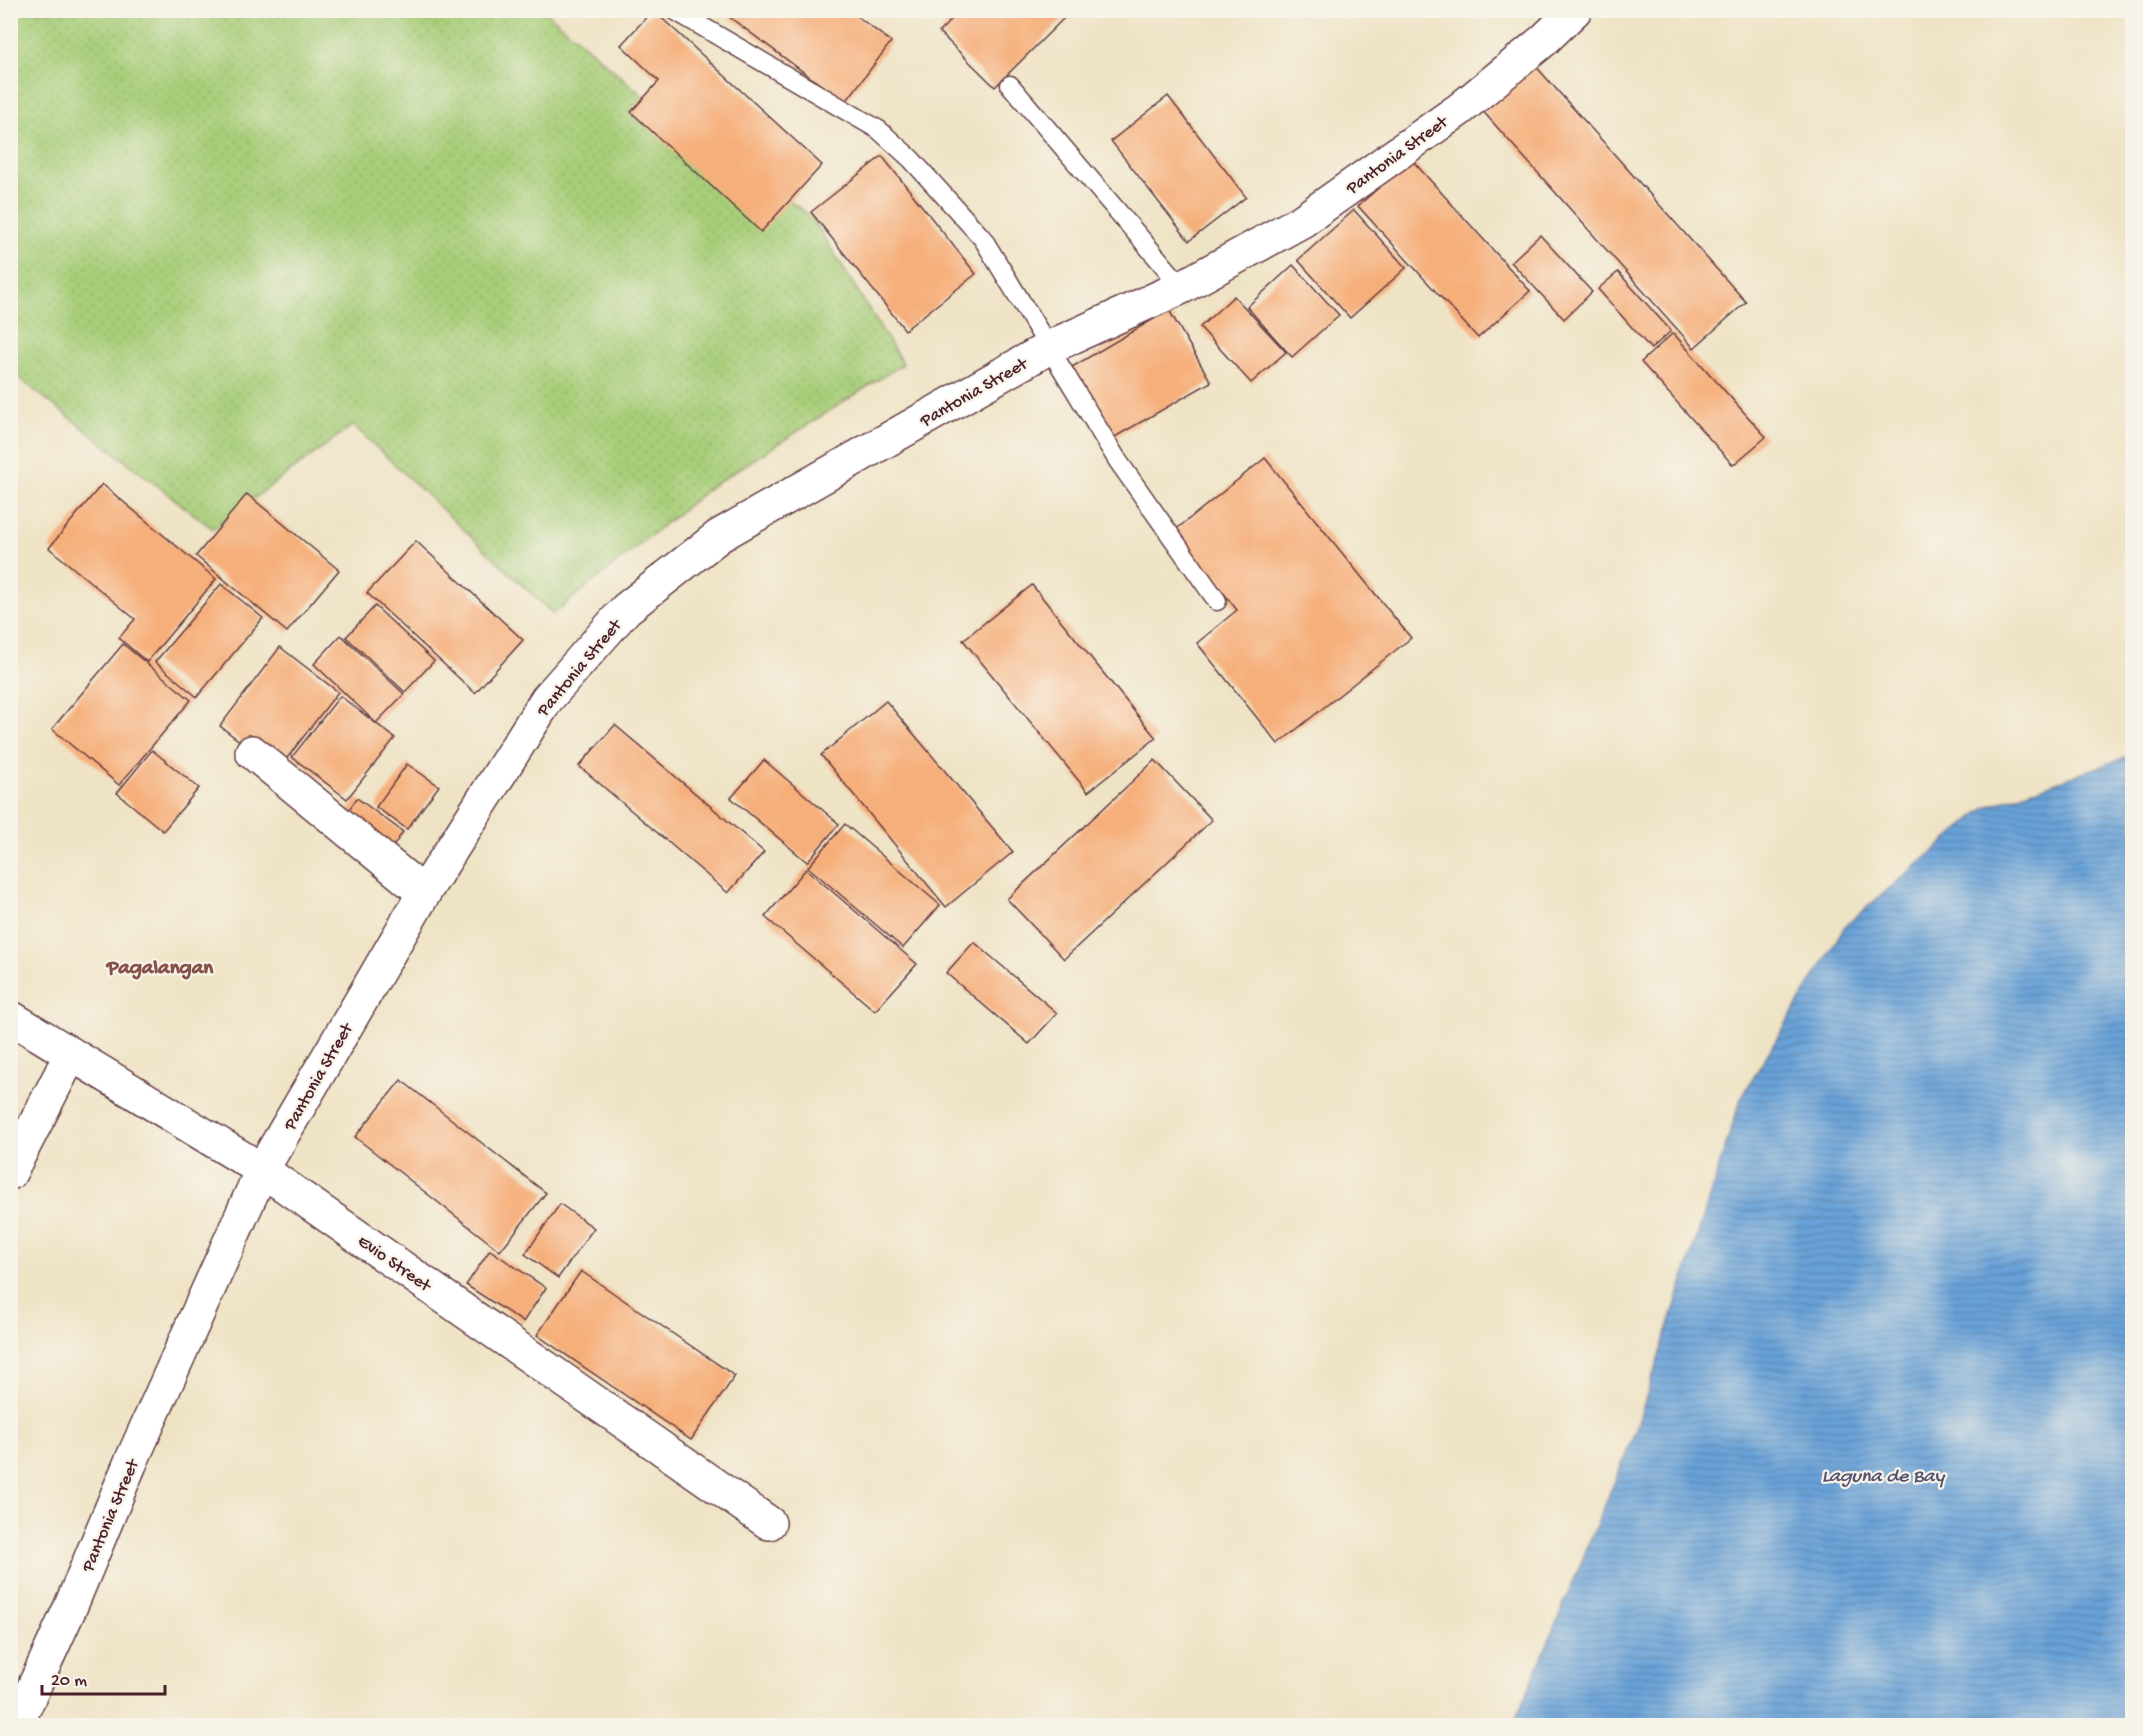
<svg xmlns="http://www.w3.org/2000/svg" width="2143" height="1736" font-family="'Gochi Hand',sans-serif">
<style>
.grass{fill:url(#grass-dots);stroke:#797652;stroke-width:1.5}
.water{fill:url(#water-rules);stroke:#596082;stroke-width:1.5}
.building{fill:#f6af7a}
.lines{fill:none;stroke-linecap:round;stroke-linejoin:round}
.lane-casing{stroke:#633c42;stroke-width:21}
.street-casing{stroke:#633c42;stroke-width:36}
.lane{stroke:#fff;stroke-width:18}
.street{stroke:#fff;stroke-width:33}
.labels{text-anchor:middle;stroke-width:4.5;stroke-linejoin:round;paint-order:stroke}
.street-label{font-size:18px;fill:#4a1f2b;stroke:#f7f3e8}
.water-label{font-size:20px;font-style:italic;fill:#565370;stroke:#f7f3e8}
.quarter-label{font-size:21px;font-weight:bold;fill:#865147;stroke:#f7f3e8}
</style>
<defs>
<pattern id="grass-dots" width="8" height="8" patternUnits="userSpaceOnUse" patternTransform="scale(1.5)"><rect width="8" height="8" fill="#a8ce79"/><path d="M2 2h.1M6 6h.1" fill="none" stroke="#92b069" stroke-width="1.8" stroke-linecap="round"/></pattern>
<pattern id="water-rules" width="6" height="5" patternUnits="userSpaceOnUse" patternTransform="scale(1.5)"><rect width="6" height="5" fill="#68a2d8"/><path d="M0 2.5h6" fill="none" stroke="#5883af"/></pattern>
</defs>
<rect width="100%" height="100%" fill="#f7f3e8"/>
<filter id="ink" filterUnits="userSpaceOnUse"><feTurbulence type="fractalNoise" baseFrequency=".0167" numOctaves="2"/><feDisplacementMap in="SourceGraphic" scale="12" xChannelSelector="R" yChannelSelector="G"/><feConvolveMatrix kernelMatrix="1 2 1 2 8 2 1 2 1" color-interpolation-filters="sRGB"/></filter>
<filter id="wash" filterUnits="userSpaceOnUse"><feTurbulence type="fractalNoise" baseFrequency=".008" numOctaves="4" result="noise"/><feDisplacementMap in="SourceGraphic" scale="24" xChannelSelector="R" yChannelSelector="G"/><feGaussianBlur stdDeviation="1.35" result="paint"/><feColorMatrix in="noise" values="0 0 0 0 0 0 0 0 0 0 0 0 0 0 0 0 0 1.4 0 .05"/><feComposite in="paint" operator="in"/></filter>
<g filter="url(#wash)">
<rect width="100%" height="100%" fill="#efe3c5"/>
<polygon class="grass" points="10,11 545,11 654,105 811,216 903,364 712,486 553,614 353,425 213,529 11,372"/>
<polygon class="water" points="2132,755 2132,1725 1514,1725 1635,1432 1741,1098 1845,926 1986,807"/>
<g id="blocks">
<g class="building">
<polygon points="653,10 822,165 761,232 631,112 659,81 621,45"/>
<polygon points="720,10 849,10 891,42 845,103"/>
<polygon points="961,10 1072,10 995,87 939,32"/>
<polygon points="1532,62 1746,302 1694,348 1480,108"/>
<polygon points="1168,96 1246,197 1189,241 1111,141"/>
<polygon points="882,156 976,274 905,330 811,212"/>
<polygon points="1411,159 1530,291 1478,338 1358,206"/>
<polygon points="1354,210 1406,268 1350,318 1298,260"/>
<polygon points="1540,235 1592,292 1564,319 1511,262"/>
<polygon points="1293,265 1339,315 1292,357 1247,307"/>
<polygon points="1618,272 1671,331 1651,349 1598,289"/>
<polygon points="1234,296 1286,352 1251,383 1200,327"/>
<polygon points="1169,310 1211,382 1113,438 1072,367"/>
<polygon points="1673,333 1766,437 1733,465 1641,362"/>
<polygon points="1265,458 1411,638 1278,744 1197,643 1237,610 1174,531"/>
<polygon points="102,484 216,579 147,662 119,638 135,619 49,548"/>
<polygon points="247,494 339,570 287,632 196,556"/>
<polygon points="416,541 523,640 475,693 367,593"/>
<polygon points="221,584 263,618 197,697 155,662"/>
<polygon points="1032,585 1156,738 1088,792 963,640"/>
<polygon points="375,606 434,661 405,692 346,637"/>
<polygon points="341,635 404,694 376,723 314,664"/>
<polygon points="123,644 191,700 119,785 52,729"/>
<polygon points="280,647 338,692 278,770 220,726"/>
<polygon points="340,696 395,738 347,799 292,757"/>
<polygon points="886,701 1013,852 946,907 821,755"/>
<polygon points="615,725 764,852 728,893 579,766"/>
<polygon points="152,750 199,788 163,831 117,793"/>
<polygon points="764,760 839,824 807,862 731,798"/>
<polygon points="1155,760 1212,820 1064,959 1007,899"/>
<polygon points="407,764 439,786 407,829 376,807"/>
<polygon points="357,798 403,832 388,854 341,821"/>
<polygon points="845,824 940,905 903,948 808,867"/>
<polygon points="806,869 917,964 875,1011 765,917"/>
<polygon points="974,942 1057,1013 1029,1044 946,973"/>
<polygon points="401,1080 546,1193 500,1251 355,1137"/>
<polygon points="560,1204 594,1228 558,1278 525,1254"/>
<polygon points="490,1250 546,1288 523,1322 466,1285"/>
<polygon points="581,1271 735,1376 691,1440 537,1335"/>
</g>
</g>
</g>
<g filter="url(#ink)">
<use href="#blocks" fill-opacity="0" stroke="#633c42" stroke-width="1.5"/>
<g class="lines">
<defs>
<g id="lane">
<polyline points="674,10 879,130 911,159 983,239 1118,461 1217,601"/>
<polyline points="1010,85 1182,287"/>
</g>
<g id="street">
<polyline points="252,752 424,893"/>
<polyline points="10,1017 262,1170 769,1523"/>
<polyline points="10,1173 71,1054"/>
<polyline points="16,1726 70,1608 130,1464 262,1170 424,893 547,699 626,609 719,536 1050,347 1182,287 1302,221 1460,109 1544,40 1575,10"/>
</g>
</defs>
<use href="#lane" class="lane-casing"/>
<use href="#street" class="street-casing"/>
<use href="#lane" class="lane"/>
<use href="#street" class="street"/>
</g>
</g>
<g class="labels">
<g class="street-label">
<text transform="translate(1396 154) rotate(-36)" y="6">Pantonia Street</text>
<text transform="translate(973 391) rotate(-30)" y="6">Pantonia Street</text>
<text transform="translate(578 667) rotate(-50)" y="6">Pantonia Street</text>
<text transform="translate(317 1076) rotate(-60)" y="6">Pantonia Street</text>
<text transform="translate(395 1262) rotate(35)" y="6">Evio Street</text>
<text transform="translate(109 1515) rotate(-67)" y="6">Pantonia Street</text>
</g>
<g class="water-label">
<text x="1883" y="1481">Laguna de Bay</text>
</g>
<g class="quarter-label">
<text x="160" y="973">Pagalangan</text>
</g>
</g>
<rect width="2143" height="1736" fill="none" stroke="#f7f3e8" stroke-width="36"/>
<path d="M42 1685v9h123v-9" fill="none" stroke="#4a1f2b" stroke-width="3"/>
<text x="51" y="1685" font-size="18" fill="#4a1f2b" stroke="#f7f3e8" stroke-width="4.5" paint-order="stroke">20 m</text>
</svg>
